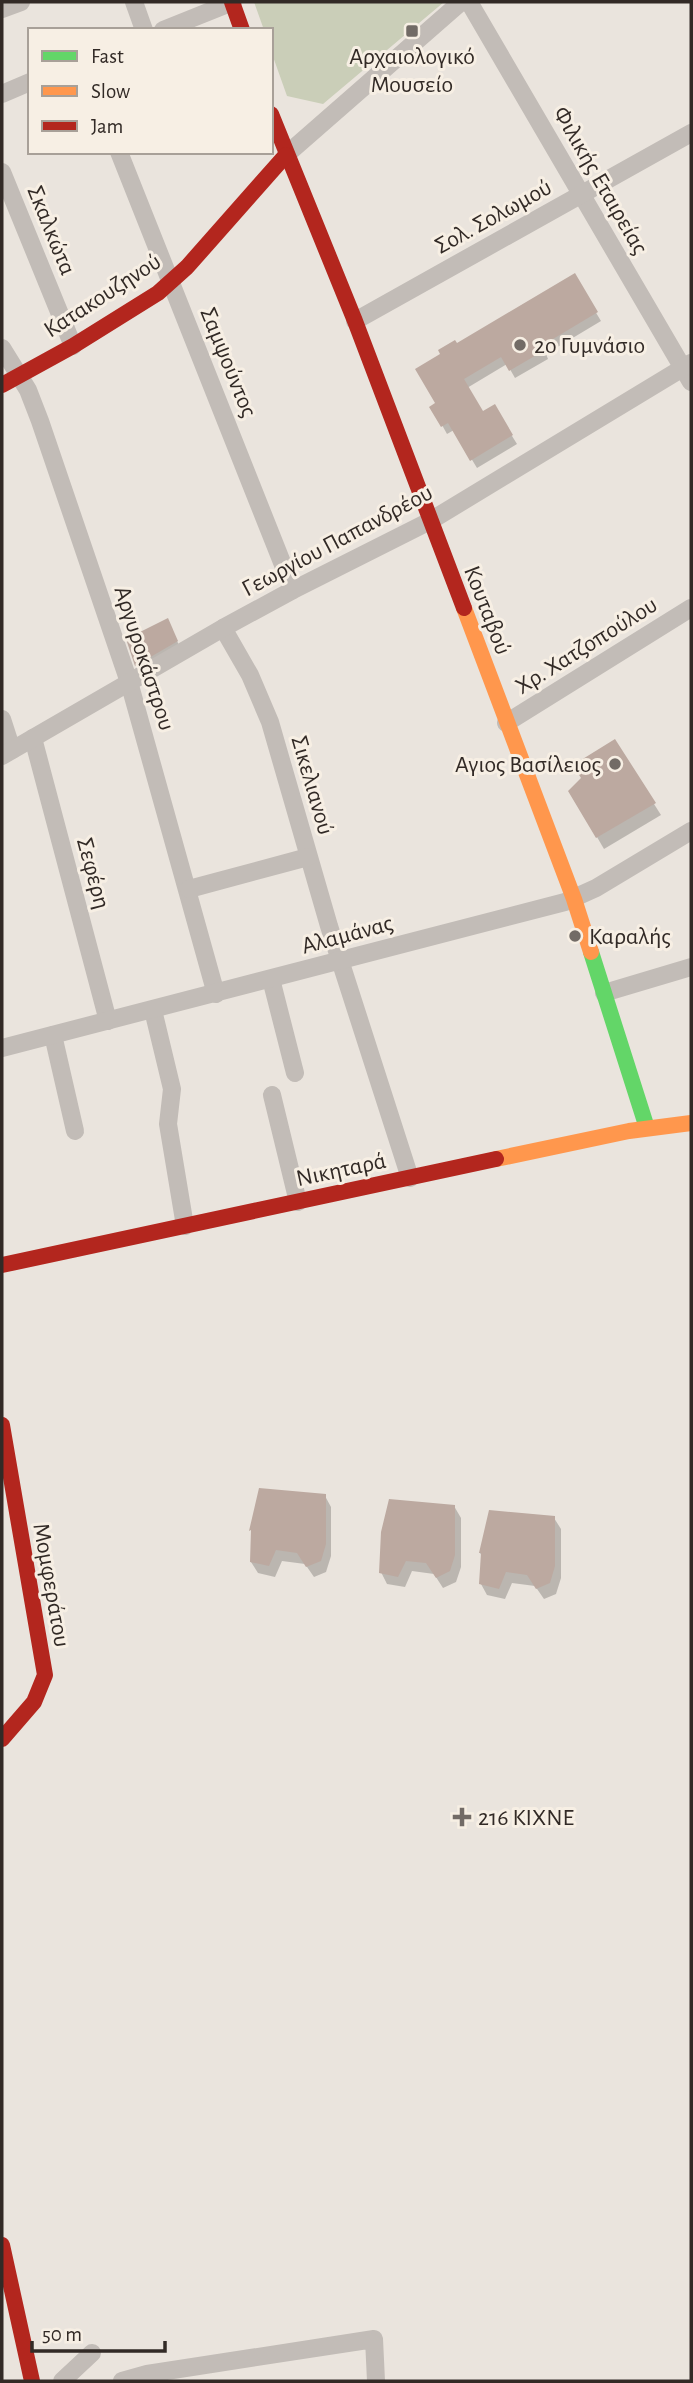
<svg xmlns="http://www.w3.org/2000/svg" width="693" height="2383" font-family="'Alegreya Sans',sans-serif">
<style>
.green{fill:#caceb8}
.shadow{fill:#0003}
.building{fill:#bca9a0}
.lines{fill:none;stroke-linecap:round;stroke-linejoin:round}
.street{stroke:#c2bcb7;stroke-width:18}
.fast{stroke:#63d668;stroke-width:16}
.slow{stroke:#ff974d;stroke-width:16}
.jam{stroke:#b3261e;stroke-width:16}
.poi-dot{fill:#726b66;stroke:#f7efe4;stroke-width:2.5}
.labels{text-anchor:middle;stroke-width:6;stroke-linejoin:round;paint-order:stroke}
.poi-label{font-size:24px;fill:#322a26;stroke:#f7efe4;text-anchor:start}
.street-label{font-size:24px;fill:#322a26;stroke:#f7efe4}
</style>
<rect width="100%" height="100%" fill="#eae4dd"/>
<polygon class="green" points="254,2 444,2 323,104 287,96 271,51 271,30 264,30"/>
<g class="shadow">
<polygon points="574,276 601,321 546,354 548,359 515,378 507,364 467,388 483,414 494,407 517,444 477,468 454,430 447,434 432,407 438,404 457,346"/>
<polygon points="168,620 181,650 142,673 129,640"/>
<polygon points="614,741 661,815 604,849 570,791"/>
<polygon points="325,1496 331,1507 331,1556 326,1572 314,1577 305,1564 282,1561 275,1577 258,1573 251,1562"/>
<polygon points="454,1506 461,1518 461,1567 456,1582 443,1588 434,1574 412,1571 405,1587 387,1584 381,1572"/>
<polygon points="554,1518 561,1529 561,1578 556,1594 544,1599 535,1586 512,1583 505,1599 487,1595 481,1584 482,1556 480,1553"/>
</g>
<g class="building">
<polygon points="575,273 598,312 543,345 545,350 509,371 501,357 464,379 483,411 495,404 513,435 470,461 448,423 441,427 429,407 435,403 415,369 440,354 438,350 455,340 457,343"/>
<polygon points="168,618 178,641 135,666 126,639"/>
<polygon points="615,739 656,803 596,838 568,791 581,778 573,765"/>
<polygon points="259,1488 326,1494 326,1544 321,1561 306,1567 297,1553 276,1550 269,1566 250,1562 251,1530 249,1531"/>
<polygon points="389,1499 455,1505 455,1555 450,1571 436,1578 426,1563 406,1561 398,1577 379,1573 381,1532"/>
<polygon points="489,1510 555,1516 555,1566 550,1583 536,1589 527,1575 506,1572 499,1589 479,1584 481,1553 479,1553"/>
</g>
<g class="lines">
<g class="street">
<polyline points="134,2 144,30"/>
<polyline points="469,2 691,382"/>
<polyline points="2,9 21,2"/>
<polyline points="163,30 233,2"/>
<polyline points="2,94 30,82"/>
<polyline points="119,152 293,590"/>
<polyline points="286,155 461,2"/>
<polyline points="2,172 73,346"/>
<polyline points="355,321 691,133"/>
<polyline points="2,348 28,390 40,421 129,682 216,994"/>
<polyline points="223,628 250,675 270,722 329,926 410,1178"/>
<polyline points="2,719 12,750"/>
<polyline points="506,723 691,608"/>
<polyline points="33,738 108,1021"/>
<polyline points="2,756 223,628 293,590 430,521 691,363"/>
<polyline points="189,889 308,857"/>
<polyline points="271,979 295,1073"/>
<polyline points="604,993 691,967"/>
<polyline points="153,1010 172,1089 168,1124 185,1226"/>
<polyline points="53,1035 75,1131"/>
<polyline points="2,1048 565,902 596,888 691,831"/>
<polyline points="272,1095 298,1202"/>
<polyline points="62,2381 92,2353"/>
<polyline points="122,2381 147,2374 374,2339 376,2381"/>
</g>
<polyline class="fast" points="591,952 647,1128"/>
<g class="slow">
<polyline points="464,608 574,899 591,952"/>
<polyline points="496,1159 629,1131 691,1123"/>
</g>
<g class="jam">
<polyline points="232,2 242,30"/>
<polyline points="271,114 355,321 464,608"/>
<polyline points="2,385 73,346 158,293 187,267 286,155"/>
<polyline points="2,1265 496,1159"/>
<polyline points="2,1425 45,1675 34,1702 2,1739"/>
<polyline points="2,2245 32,2381"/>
</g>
</g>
<g class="poi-dot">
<rect x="405" y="24" width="14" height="14" rx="3.5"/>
<circle cx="520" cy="345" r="7"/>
<circle cx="615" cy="764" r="7"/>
<circle cx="575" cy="936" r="7"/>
<path d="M458.5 1806.5h7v7h7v7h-7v7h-7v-7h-7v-7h7z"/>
</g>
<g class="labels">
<g class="poi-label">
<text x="412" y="64" text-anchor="middle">Αρχαιολογικό<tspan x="412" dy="28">Μουσείο</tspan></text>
<text x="534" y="353">2ο Γυμνάσιο</text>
<text x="601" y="772" text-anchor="end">Αγιος Βασίλειος</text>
<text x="589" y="944">Καραλής</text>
<text x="478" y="1825">216 ΚΙΧΝΕ</text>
</g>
<g class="street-label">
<text transform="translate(601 180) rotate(60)" y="8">Φιλικής Εταιρείας</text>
<text transform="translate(493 216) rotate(-29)" y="8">Σολ. Σολωμού</text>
<text transform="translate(52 230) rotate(68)" y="8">Σκαλκώτα</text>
<text transform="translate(102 295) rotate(-33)" y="8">Κατακουζηνού</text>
<text transform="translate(229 362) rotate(68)" y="8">Σαμψούντος</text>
<text transform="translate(337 540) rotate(-28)" y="8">Γεωργίου Παπανδρέου</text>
<text transform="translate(488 610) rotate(69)" y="8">Κουταβού</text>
<text transform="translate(586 645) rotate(-32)" y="8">Χρ. Χατζοπούλου</text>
<text transform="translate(145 658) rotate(72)" y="8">Αργυροκάστρου</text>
<text transform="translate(313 785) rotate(74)" y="8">Σικελιανού</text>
<text transform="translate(94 873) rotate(75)" y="8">Σεφέρη</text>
<text transform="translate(347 934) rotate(-15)" y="8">Αλαμάνας</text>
<text transform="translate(341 1169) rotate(-12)" y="8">Νικηταρά</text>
<text transform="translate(52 1585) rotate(80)" y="8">Μομφεράτου</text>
</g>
</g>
<rect width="693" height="2383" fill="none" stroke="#322a26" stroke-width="7"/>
<rect x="28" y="28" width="245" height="126" fill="#f7efe4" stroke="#a8a098" stroke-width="2"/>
<rect x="42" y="51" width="35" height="10" fill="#63d668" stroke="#a8a098" stroke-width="2"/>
<text x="91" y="63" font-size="21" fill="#322a26">Fast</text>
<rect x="42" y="86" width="35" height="10" fill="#ff974d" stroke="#a8a098" stroke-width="2"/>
<text x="91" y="98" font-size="21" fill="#322a26">Slow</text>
<rect x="42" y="121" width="35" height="10" fill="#b3261e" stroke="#a8a098" stroke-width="2"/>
<text x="91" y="133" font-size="21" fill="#322a26">Jam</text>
<path d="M32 2341v10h133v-10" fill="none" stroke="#322a26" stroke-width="3.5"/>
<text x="42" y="2341" font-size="21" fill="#322a26" stroke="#f7efe4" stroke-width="5" paint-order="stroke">50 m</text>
</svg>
